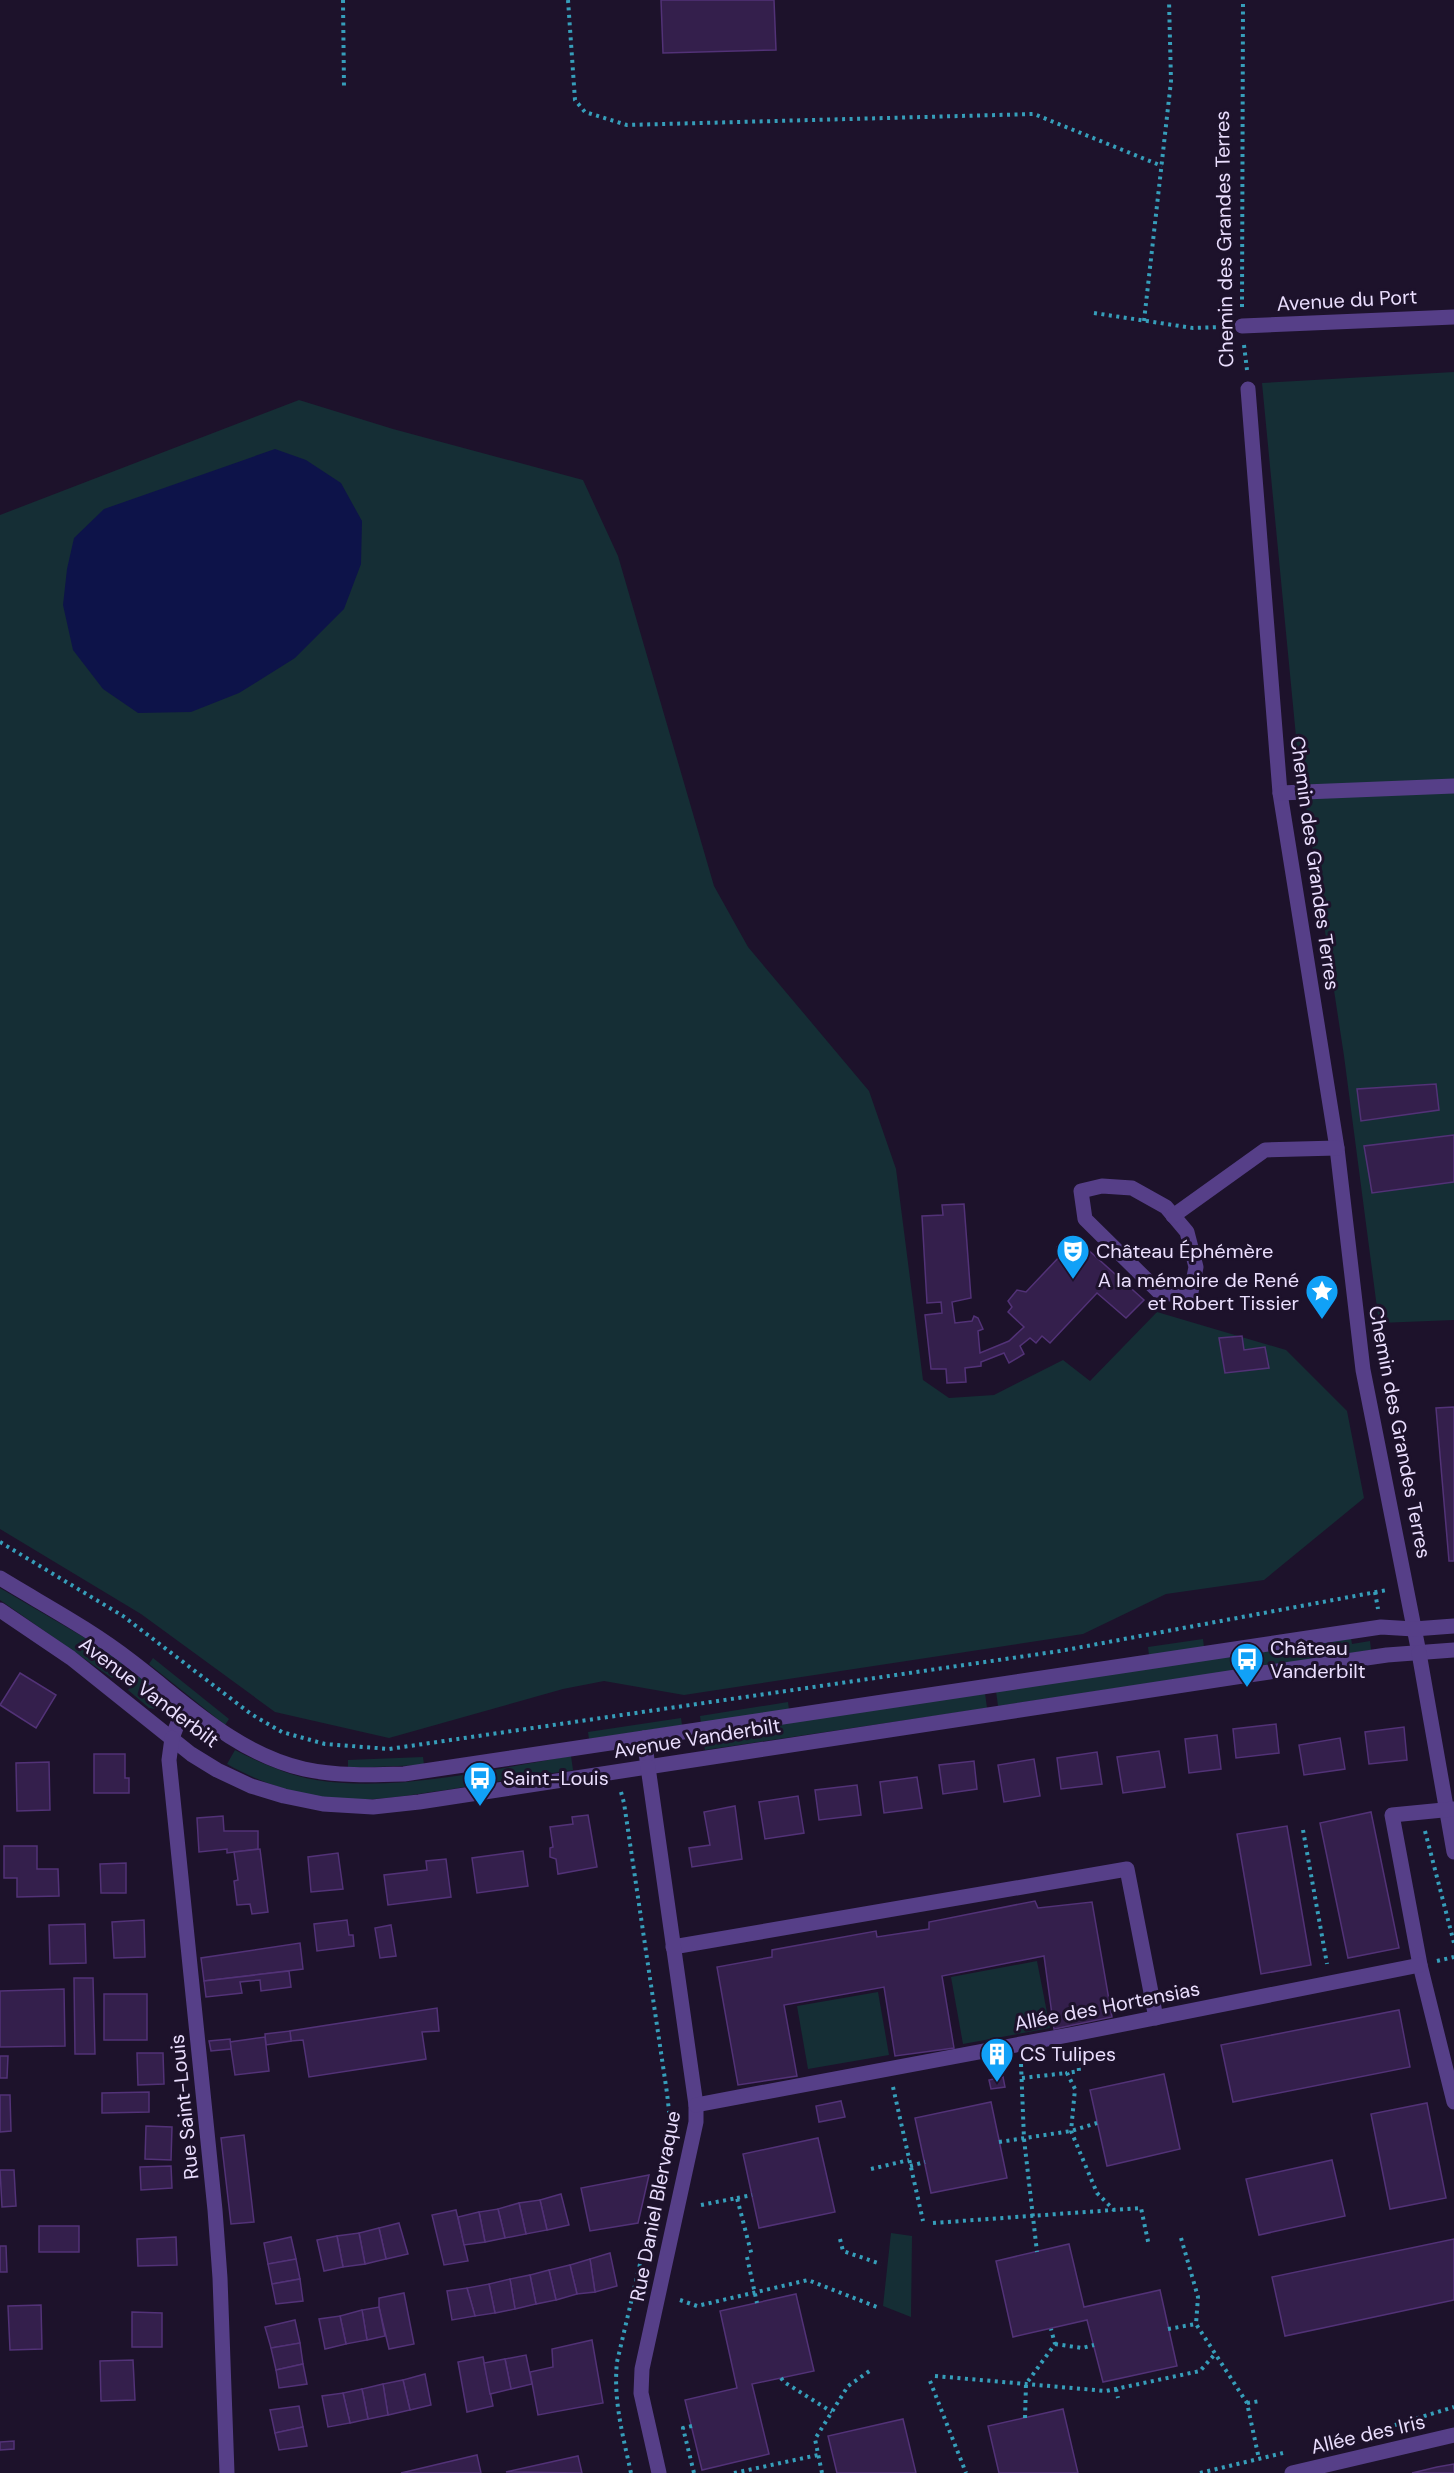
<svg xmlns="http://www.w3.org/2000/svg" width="1454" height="2473" font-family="'DM Sans',sans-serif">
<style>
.green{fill:#152e35}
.water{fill:#0d1349}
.building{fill:#341f4c;stroke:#523277;stroke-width:1.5}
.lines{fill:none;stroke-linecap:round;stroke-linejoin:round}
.path{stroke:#369eba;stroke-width:4;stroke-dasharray:3 4.5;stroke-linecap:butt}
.service{stroke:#563f88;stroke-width:15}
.minor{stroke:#563f88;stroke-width:15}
.labels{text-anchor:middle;stroke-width:6;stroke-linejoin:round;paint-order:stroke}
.street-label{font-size:20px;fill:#eadefe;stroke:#1d122b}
.poi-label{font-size:20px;fill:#eadefe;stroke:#1d122b;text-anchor:start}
</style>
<rect width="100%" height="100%" fill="#1d122b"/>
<g class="green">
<polygon points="1454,372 1454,1320 1379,1323 1344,1056 1297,747 1262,383"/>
<polygon points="299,400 393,429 583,480 618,556 714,886 748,947 869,1091 896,1169 923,1380 949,1398 994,1395 1063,1360 1090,1381 1157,1312 1286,1350 1347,1411 1364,1498 1264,1580 1166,1594 1083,1634 684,1695 604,1681 563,1689 389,1738 275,1712 141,1614 0,1529 0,515"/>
<polygon points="0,1588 92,1642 123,1664 112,1678 0,1600"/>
<polygon points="1351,1638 1352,1644 1370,1641 1371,1650 998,1706 996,1691"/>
<polygon points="1203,1639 1204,1647 1149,1655 1148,1647"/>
<polygon points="153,1658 229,1719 225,1725 149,1664"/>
<path d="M 139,1676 C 149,1684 166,1695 156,1709 L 149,1708 L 128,1690 Z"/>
<polygon points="985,1693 987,1708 705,1750 702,1736"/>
<polygon points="788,1702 789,1710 701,1723 700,1716"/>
<polygon points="681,1718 682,1725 589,1739 588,1732"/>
<path d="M 235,1750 C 261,1763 287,1775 316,1780 C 395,1793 493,1769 571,1756 L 573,1770 C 531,1776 488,1783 446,1790 C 410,1795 372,1802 336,1799 C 298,1795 260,1783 227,1764 Z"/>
<polygon points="423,1757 424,1765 348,1768 348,1760"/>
<polygon points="1037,1961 1050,2028 963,2044 951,1977"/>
<polygon points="878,1992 889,2055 808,2069 797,2006"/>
<polygon points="891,2233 912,2236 911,2317 883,2306"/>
</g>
<polygon class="water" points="275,449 306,460 341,483 362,521 361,564 344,609 295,658 239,693 191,712 138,713 103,689 73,650 63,605 67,569 74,538 104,509"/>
<g class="building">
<polygon points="661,0 774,0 776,50 663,53"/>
<polygon points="1436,1084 1439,1110 1361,1121 1357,1089"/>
<polygon points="1454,1135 1454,1182 1372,1193 1364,1146"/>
<polygon points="964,1204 971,1298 952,1302 955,1323 972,1321 974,1316 978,1318 983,1329 978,1331 980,1353 1009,1341 1024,1327 1008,1312 1012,1307 1008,1301 1017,1290 1026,1292 1061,1255 1057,1247 1065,1237 1074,1241 1076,1239 1144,1300 1126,1318 1097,1293 1050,1343 1042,1336 1036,1343 1030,1338 1020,1346 1024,1354 1009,1363 1004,1353 981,1362 981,1366 965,1368 966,1382 947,1383 946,1369 931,1369 925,1315 942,1313 941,1302 927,1303 922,1216 943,1215 942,1205"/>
<polygon points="1242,1336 1244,1350 1265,1347 1269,1368 1225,1373 1219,1338"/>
<polygon points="1454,1407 1454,1561 1449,1561 1436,1408"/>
<polygon points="20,1673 56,1695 36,1728 0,1705"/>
<polygon points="1276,1724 1279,1753 1236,1758 1233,1729"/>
<polygon points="1404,1727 1407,1760 1369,1764 1365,1732"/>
<polygon points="1217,1735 1221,1769 1189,1773 1185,1739"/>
<polygon points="1340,1738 1345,1769 1304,1775 1299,1745"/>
<polygon points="1159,1751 1165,1787 1123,1793 1117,1757"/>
<polygon points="1097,1752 1102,1784 1061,1789 1057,1758"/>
<polygon points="94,1754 125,1754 125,1778 129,1778 129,1793 94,1793"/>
<polygon points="1034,1759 1040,1796 1004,1802 998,1765"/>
<polygon points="974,1761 977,1789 943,1794 939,1765"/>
<polygon points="49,1762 50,1810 17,1811 16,1763"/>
<polygon points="917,1777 922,1808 884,1813 880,1782"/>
<polygon points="857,1785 861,1815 819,1820 815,1790"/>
<polygon points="798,1796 804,1833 765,1839 759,1802"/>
<polygon points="735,1806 742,1859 692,1867 689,1848 710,1845 704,1812"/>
<polygon points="1371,1812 1399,1948 1348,1958 1320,1823"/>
<polygon points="588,1815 597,1867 558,1874 556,1859 550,1857 550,1848 553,1847 550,1827 573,1824 572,1817"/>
<polygon points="223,1816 224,1831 258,1831 258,1849 227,1853 227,1849 199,1852 197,1818"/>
<polygon points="1287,1826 1311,1965 1261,1974 1237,1834"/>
<polygon points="4,1846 37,1846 37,1869 58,1869 59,1896 17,1897 17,1878 4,1878"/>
<polygon points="260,1849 268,1912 252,1914 250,1904 237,1905 234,1881 238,1880 234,1852"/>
<polygon points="523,1851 528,1886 477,1893 472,1858"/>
<polygon points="338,1853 343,1889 311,1892 308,1857"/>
<polygon points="446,1859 451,1897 388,1905 384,1875 427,1870 426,1861"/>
<polygon points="126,1863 126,1893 101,1893 100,1864"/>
<polygon points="1035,1901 1038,1908 1092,1902 1112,2017 1054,2029 1044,1956 942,1976 954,2048 895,2056 884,1987 784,2005 797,2076 738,2085 717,1967 772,1957 772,1950 876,1931 877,1937 929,1929 929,1922"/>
<polygon points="144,1920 145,1957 114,1958 112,1922"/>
<polygon points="347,1920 349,1935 353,1935 354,1946 317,1951 314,1924"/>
<polygon points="85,1924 86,1963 50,1964 49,1925"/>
<polygon points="391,1925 396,1956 380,1958 375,1928"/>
<polygon points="300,1943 303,1969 204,1981 201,1958"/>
<polygon points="289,1971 291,1987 261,1991 260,1980 240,1982 242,1993 206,1997 204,1981"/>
<polygon points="74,1978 93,1978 95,2054 75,2054"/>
<polygon points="64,1989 65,2046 0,2047 0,1991"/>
<rect x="104" y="1994" width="43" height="46"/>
<polygon points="437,2008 439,2031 422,2032 426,2059 309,2077 303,2040 291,2041 290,2031"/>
<polygon points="1399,2010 1410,2067 1233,2102 1221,2045"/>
<polygon points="290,2031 291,2041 266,2045 265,2034"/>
<polygon points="265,2037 269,2071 235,2075 230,2042"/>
<polygon points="230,2039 231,2049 211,2051 209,2041"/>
<polygon points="137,2053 163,2053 164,2084 138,2085"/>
<polygon points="0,2056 8,2056 7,2078 0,2078"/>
<polygon points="1164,2074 1180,2149 1107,2166 1090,2090"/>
<polygon points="1003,2077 1005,2087 991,2089 989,2080"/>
<polygon points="149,2092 149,2112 102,2113 102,2093"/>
<polygon points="0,2095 10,2095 11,2131 0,2132"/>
<polygon points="841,2101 845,2117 819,2122 816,2106"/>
<polygon points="991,2102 1007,2178 931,2193 915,2118"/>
<polygon points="1427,2103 1446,2198 1390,2209 1371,2114"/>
<polygon points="146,2126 172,2127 171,2160 145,2159"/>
<polygon points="244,2135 254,2222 231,2224 221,2138"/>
<polygon points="818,2138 835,2212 759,2228 743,2154"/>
<polygon points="1332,2160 1345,2216 1259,2235 1246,2179"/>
<polygon points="171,2166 172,2188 141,2190 140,2167"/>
<polygon points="0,2170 14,2170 16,2206 2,2207"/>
<polygon points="649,2175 638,2223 590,2231 581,2188"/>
<polygon points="561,2194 569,2225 547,2230 540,2200"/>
<polygon points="540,2200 547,2230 526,2234 519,2203"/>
<polygon points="519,2203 526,2234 505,2238 498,2209"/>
<polygon points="498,2209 505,2238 485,2242 479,2212"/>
<polygon points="456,2210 468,2261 444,2265 432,2215"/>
<polygon points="479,2212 485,2242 464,2245 458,2217"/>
<polygon points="399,2223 408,2254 386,2259 379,2228"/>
<rect x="39" y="2226" width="40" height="26"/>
<polygon points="379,2228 386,2259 365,2264 359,2233"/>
<polygon points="359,2233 365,2264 343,2267 337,2236"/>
<polygon points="337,2236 343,2267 324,2271 317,2240"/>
<polygon points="176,2237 177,2265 138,2266 137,2239"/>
<polygon points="291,2237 296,2259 268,2264 264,2243"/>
<polygon points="1454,2239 1454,2300 1285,2336 1272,2277"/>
<polygon points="1069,2244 1084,2307 1160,2290 1177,2366 1103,2382 1087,2320 1013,2337 996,2261"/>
<polygon points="0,2246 6,2246 7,2272 0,2272"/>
<polygon points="610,2253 617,2286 595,2292 590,2259"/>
<polygon points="296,2259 300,2279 272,2284 268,2264"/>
<polygon points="590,2259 595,2292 577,2294 570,2265"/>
<polygon points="570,2265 577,2294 556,2300 549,2270"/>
<polygon points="549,2270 556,2300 536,2304 530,2275"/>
<polygon points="530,2275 536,2304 515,2309 510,2279"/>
<polygon points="300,2279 303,2301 276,2304 272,2284"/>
<polygon points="510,2279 515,2309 495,2313 489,2284"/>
<polygon points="489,2284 495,2313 475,2316 467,2288"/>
<polygon points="467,2288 475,2316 452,2320 447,2291"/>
<polygon points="404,2293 414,2344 389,2349 379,2307 379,2298"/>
<polygon points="796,2294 814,2371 752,2384 769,2454 702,2470 685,2400 737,2388 720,2311"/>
<polygon points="41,2305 42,2349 10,2350 8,2306"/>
<polygon points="379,2307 385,2336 367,2340 362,2310"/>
<polygon points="362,2310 367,2340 346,2344 340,2316"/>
<polygon points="132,2312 162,2313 162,2347 132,2347"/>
<polygon points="340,2316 346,2344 325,2349 319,2319"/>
<polygon points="295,2320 300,2343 271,2348 265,2327"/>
<polygon points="592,2340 603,2403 538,2415 530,2372 553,2367 552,2349"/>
<polygon points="300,2343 303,2364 276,2370 271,2348"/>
<polygon points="526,2355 532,2384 511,2389 505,2359"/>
<polygon points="483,2357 493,2406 467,2412 458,2362"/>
<polygon points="505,2359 511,2389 490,2394 484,2363"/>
<polygon points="133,2360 135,2400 101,2401 100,2361"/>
<polygon points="303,2364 307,2384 279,2388 276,2370"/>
<polygon points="425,2374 431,2405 410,2410 403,2380"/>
<polygon points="403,2380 410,2410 388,2415 383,2384"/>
<polygon points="383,2384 388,2415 368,2419 362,2389"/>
<polygon points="362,2389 368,2419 350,2423 343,2393"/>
<polygon points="343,2393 350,2423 328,2427 322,2396"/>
<polygon points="299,2406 303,2427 275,2433 270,2410"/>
<polygon points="1063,2409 1078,2473 999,2473 988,2426"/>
<polygon points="903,2419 916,2473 837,2473 828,2436"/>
<polygon points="303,2427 307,2446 279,2450 275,2433"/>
<polygon points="14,2441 14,2449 0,2450 0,2442"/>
<polygon points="477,2455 481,2473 401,2473"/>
<polygon points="578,2456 582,2473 506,2472"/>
<polygon points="1454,2464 1454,2473 1412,2473 1437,2467"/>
</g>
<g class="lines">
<g class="path">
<polyline points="343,0 344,88"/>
<polyline points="568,0 575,100 585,112 627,125 1034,114 1162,166"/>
<polyline points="1242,307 1243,0"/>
<polyline points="1094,313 1193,328 1224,327"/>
<polyline points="1144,321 1171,81 1169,0"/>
<polyline points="1244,345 1247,370"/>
<polyline points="0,1542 123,1616 251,1714 282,1732 325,1744 389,1749 1060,1651 1387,1590"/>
<polyline points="1375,1592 1378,1609"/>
<polyline points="621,1792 624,1803 667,2093 670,2120 668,2146"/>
<polyline points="1303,1830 1327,1964"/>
<polyline points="1425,1831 1454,1943"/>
<polyline points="1437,1961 1454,1957"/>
<polyline points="1077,2053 1079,2071 1067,2073 1075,2089 1071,2131 1097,2193 1114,2210"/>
<polyline points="1021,2064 1024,2139 1037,2252"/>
<polyline points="1022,2078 1067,2073"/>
<polyline points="893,2087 923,2221"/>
<polyline points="999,2142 1071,2131 1097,2123"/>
<polyline points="910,2166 925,2162"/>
<polyline points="871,2169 909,2160"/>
<polyline points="737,2198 752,2195"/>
<polyline points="701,2205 737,2198 752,2256"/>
<polyline points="933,2223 1141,2208 1149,2246"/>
<polyline points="1181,2238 1198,2297 1196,2324 1247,2403 1259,2459"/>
<polyline points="840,2239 843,2251 881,2264"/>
<polyline points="747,2257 757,2303"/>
<polyline points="680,2300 697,2306 808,2280 877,2307"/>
<polyline points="1168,2329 1196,2324"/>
<polyline points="1055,2344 1082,2348 1094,2345"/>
<polyline points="935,2376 1106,2391 1200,2371 1215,2354"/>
<polyline points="781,2378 784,2382 832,2412"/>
<polyline points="930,2381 966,2473"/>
<polyline points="1116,2389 1118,2398"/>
<polyline points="1247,2403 1260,2401"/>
<polyline points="1025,2418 1026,2384 1055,2344 1051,2329"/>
<polyline points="1395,2425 1454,2407"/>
<polyline points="692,2426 683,2428 694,2473"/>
<path d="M 631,2473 C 623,2436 613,2400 617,2362 L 666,2153"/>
<polyline points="734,2473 818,2455"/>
<polyline points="822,2473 815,2439 848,2386 871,2370"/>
<polyline points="1200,2473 1283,2453"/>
</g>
<g class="service">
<polyline points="1248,389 1280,793 1337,1148 1363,1370 1419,1653"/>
<polyline points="1280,793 1454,786"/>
<polygon points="1102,1186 1132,1188 1166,1207 1187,1232 1196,1267 1190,1297 1159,1292 1085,1219 1081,1191"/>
<polyline points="1173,1216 1265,1150 1337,1148"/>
<polyline points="172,1738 185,1705"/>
<polyline points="644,1738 648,1767"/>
<polyline points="673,1947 1127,1869 1156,2018"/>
</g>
<g class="minor">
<polyline points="1242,326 1454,317"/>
<path d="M 0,1578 C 44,1605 90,1629 131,1661 C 185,1702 235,1753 304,1769 C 336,1776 371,1775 404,1774 L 1381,1627 L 1414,1629 L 1454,1626"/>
<polyline points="0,1610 71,1658 191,1754 217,1770 251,1786 284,1796 323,1804 373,1807 419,1802 1249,1675 1387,1655 1454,1650"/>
<polyline points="1419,1653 1454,1852"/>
<polyline points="172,1738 169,1760 215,2210 220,2278 227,2473"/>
<polyline points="648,1767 696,2105 696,2122 642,2369 641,2393 659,2473"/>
<polyline points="1454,1809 1392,1815 1420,1965 1454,2102"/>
<polyline points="696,2105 1074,2034 1420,1965"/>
<polyline points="1292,2473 1454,2435"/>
</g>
</g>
<defs>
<symbol id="theatre-pin" viewBox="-11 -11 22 30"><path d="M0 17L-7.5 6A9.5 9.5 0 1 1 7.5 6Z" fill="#11a1f7" stroke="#1d122b"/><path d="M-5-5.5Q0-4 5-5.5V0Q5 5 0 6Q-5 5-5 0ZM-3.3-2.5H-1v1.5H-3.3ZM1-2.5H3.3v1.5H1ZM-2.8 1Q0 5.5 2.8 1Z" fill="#fff"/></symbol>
<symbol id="sight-pin" viewBox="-11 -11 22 30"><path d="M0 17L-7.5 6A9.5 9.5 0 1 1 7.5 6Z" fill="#11a1f7" stroke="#1d122b"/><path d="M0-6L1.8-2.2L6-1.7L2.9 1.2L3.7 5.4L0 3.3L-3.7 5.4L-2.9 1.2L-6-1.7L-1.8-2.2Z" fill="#fff"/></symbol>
<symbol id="bus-pin" viewBox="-11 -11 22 30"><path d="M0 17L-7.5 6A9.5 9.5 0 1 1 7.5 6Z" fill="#11a1f7" stroke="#1d122b"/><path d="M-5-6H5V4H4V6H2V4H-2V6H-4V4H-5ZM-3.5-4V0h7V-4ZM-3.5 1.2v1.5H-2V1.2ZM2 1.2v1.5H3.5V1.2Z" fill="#fff"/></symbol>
<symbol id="building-pin" viewBox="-11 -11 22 30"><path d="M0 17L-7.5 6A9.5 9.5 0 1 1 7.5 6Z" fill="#11a1f7" stroke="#1d122b"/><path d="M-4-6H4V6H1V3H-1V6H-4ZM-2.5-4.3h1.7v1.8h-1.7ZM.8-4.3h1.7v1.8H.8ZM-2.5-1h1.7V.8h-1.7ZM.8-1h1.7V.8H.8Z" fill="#fff"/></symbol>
</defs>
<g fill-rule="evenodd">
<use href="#theatre-pin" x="1054" y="1232" width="38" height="52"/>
<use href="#sight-pin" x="1303" y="1272" width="38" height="52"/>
<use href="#bus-pin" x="1228" y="1640" width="38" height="52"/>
<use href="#bus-pin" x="461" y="1759" width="38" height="52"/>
<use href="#building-pin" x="978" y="2035" width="38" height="52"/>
</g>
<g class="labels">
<g class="street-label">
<text transform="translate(1224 239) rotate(-91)" y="7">Chemin des Grandes Terres</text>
<text transform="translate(1347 300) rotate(-3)" y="7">Avenue du Port</text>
<text transform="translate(1315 863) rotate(82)" y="7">Chemin des Grandes Terres</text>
<text transform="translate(1400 1432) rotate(79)" y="7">Chemin des Grandes Terres</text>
<text transform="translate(149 1692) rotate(37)" y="7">Avenue Vanderbilt</text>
<text transform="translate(697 1738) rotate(-9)" y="7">Avenue Vanderbilt</text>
<text transform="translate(1107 2006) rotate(-11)" y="7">Allée des Hortensias</text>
<text transform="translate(184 2107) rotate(-96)" y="7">Rue Saint-Louis</text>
<text transform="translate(655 2206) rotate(-79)" y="7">Rue Daniel Blervaque</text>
<text transform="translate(1368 2434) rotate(-13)" y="7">Allée des Iris</text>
</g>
<g class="poi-label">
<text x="1096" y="1258">Château Éphémère</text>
<text x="1299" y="1287" text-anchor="end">A la mémoire de René<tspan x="1299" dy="23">et Robert Tissier</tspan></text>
<text x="1270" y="1655">Château<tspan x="1270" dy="23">Vanderbilt</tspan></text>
<text x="503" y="1785">Saint-Louis</text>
<text x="1020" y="2061">CS Tulipes</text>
</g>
</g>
</svg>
